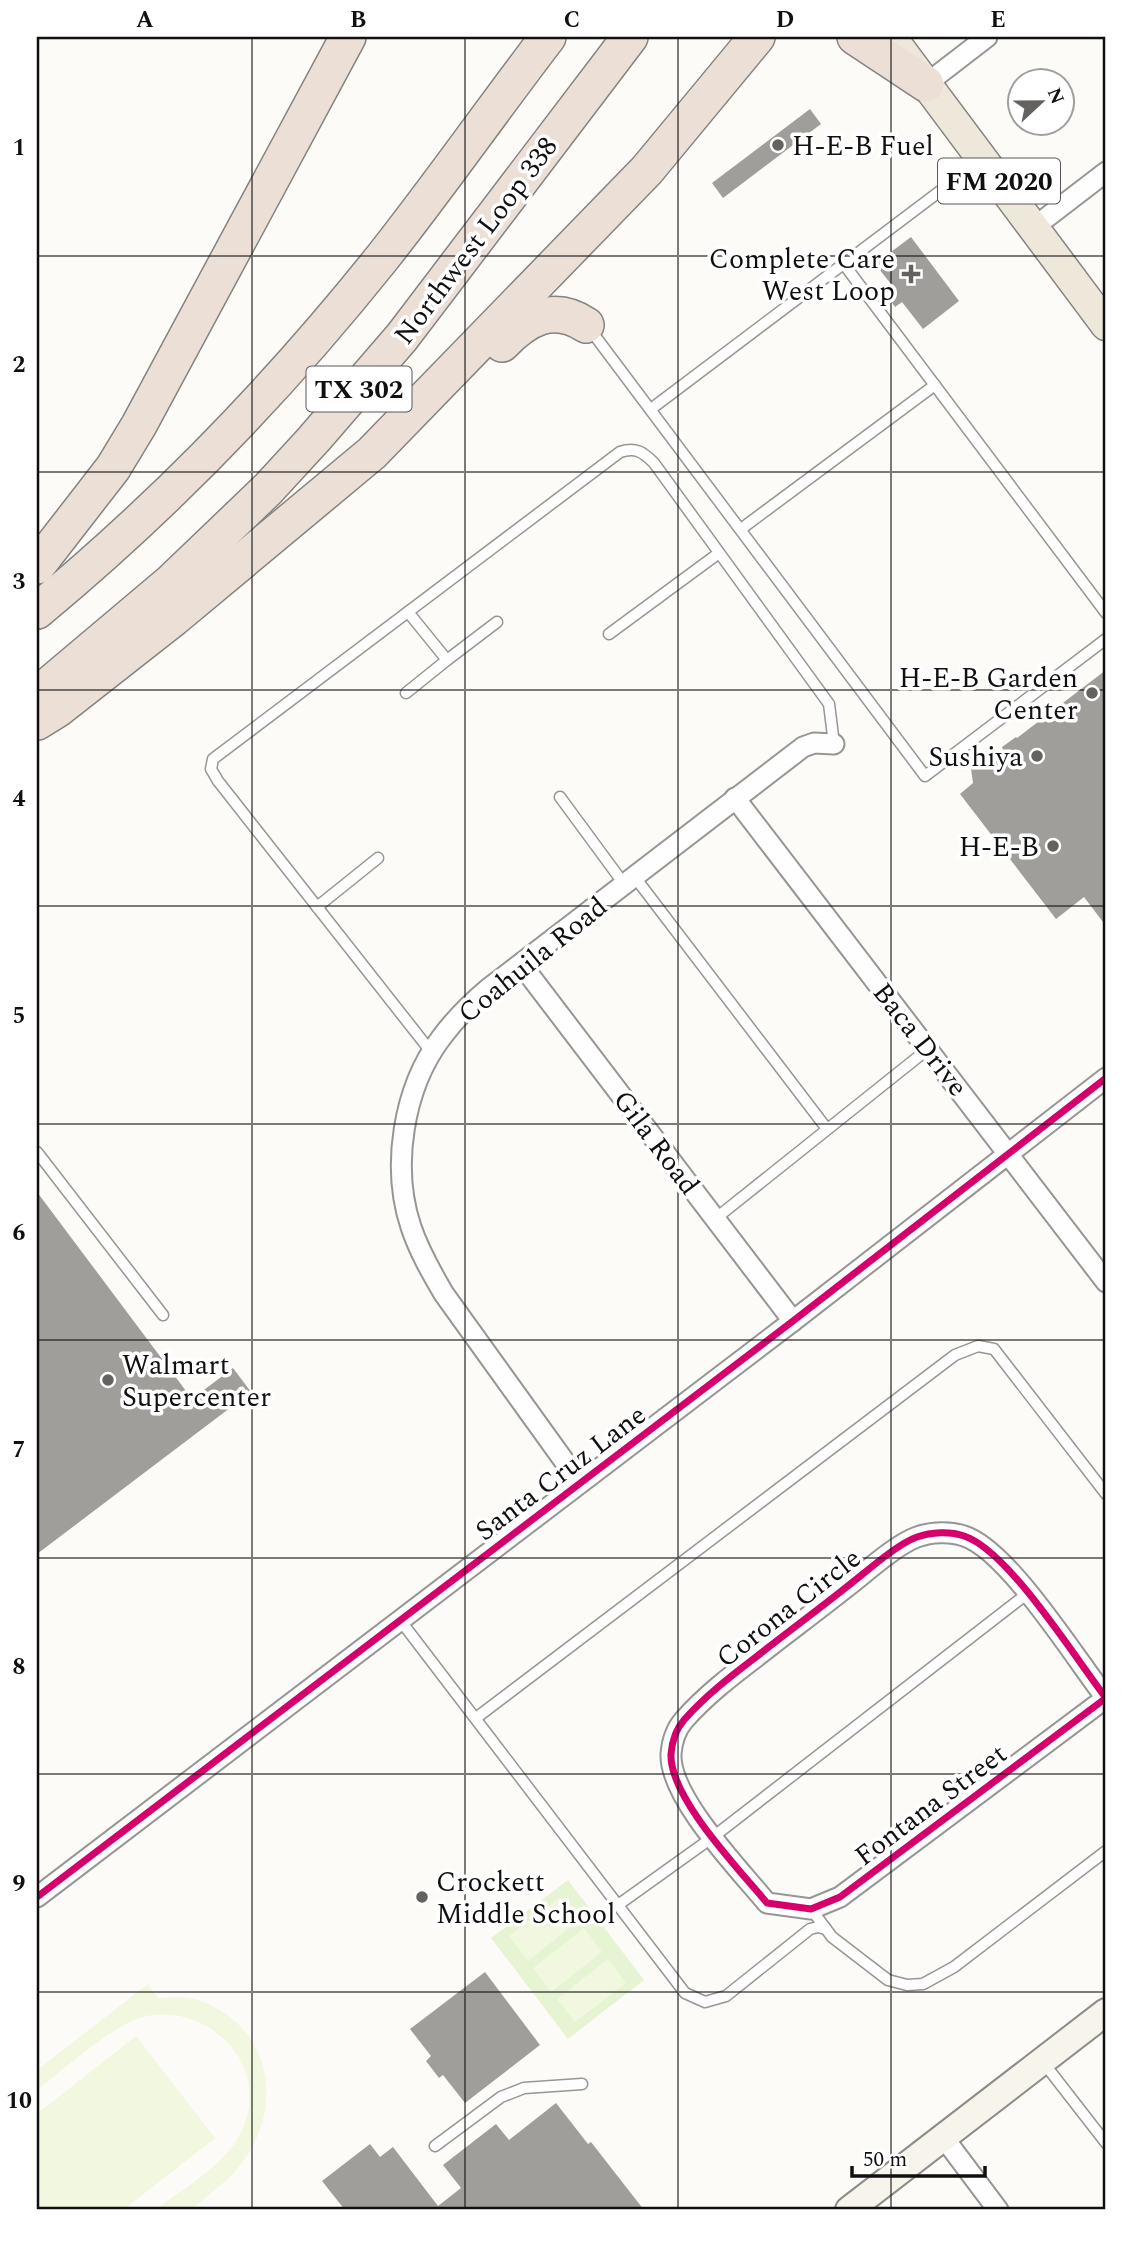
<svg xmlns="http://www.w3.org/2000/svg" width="1143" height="2247" font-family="Spectral,serif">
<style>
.green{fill:#e7f4d4}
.pitch{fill:#f1f8df}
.building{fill:#a09e9b}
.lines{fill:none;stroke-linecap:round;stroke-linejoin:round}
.lane-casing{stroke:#969694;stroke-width:13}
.street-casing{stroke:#969694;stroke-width:23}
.secondary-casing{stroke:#8d8c8b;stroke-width:30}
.primary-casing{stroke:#848381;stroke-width:33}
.highway-casing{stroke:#848381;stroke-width:38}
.lane{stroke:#fffefe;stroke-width:10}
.street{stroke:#fffefe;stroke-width:19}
.secondary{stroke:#f6f4eb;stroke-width:26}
.primary{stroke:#eee8da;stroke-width:30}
.highway{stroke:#ece0d6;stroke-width:35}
.cycleway-casing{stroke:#fff;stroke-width:11}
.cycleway{stroke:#d6006c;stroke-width:7}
.grid{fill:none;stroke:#101010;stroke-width:2;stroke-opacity:0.55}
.poi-dot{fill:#636261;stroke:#fff;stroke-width:2.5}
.labels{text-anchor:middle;stroke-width:7;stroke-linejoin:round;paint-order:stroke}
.shield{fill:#fff;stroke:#585858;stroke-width:2}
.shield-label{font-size:26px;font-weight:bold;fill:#101010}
.poi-label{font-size:28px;fill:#101010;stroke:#fff;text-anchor:end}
.street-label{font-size:28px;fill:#101010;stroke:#fff}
.neatline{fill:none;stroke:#101010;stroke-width:2.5}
.grid-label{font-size:23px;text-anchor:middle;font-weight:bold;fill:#101010}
</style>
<rect width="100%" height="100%" fill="#fcfbf7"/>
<polygon class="green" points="568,1880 644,1980 568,2039 491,1938"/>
<g class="pitch">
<polygon points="560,1897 578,1921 528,1961 509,1936"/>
<polygon points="584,1928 602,1952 551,1992 533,1968"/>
<polygon points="608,1959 626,1983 575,2022 557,1999"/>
<path d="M 148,1984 L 158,1998 C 172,1997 188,1996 201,2001 C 287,2034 284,2137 217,2188 C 209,2194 197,2207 187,2210 C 178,2213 164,2210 155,2210 C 185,2187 227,2165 243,2128 C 270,2065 210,2004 147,2016 C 114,2023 65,2069 37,2090 L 37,2070 Z"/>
<polygon points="136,2036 215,2138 123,2210 37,2210 37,2114"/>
</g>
<g class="building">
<polygon points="810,109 821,124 723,198 712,183"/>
<polygon points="911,237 959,301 923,329 902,302 895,307 883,290 891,284 875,264"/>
<polygon points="1106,670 1106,926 1084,897 1056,919 960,794 973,783 971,769 995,765 991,758 1003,749 1002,747 1016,737 1017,738"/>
<polygon points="37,1192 192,1399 233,1368 251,1392 37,1554"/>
<polygon points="485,1972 540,2045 465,2103 443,2075 439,2078 426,2061 431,2056 410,2029"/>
<polygon points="556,2103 588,2144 591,2142 644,2210 345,2210 322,2181 370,2144 380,2157 393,2147 438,2206 461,2188 443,2165 496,2124 509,2140"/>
</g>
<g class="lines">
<defs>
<g id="lane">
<polyline points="843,263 1106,613"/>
<polyline points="589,328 925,776 1106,639"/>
<polyline points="651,409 980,161"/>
<polyline points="741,529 935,385"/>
<polyline points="408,612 447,660 497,622"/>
<polyline points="609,634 719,553"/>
<polyline points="406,693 447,660"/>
<polyline points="560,797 624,884"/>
<polyline points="634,876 827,1129"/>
<polyline points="317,907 378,858"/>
<path d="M 432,1053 L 218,781 L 211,769 L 213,759 L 620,452 C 636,447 643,452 654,463 L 829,704 L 834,744"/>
<polyline points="37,1152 163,1315"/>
<polyline points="715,1219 928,1049"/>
<polyline points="400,1620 685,1993 705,2002 726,1996 810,1929 818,1927 826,1929"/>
<polyline points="476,1718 955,1355 978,1346 994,1349 1106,1494"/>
<polyline points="618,1905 713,1837 1028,1593"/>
<polyline points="811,1909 832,1937 888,1980 907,1985 923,1984 954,1967 1106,1851"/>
<polyline points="1043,2062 1106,2143"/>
<polyline points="435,2146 501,2097 524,2088 582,2084"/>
</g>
<g id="street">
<polyline points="926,84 987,37"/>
<polyline points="1033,228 1106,172"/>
<polyline points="735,798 1106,1282"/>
<polyline points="521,964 793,1321"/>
<path d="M 580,1483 L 444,1294 C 431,1272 419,1251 411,1227 C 391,1167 403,1089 441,1038 C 455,1019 471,1003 489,988 L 803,747 L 814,743 L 834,744"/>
<path d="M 1106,1698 C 1075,1658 1008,1550 964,1536 C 950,1531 931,1532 917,1537 C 895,1545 864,1574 844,1589 C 815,1612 785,1634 756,1657 C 731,1676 705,1696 684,1720 C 676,1729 672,1742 671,1754 C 669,1797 739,1869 767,1903 L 811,1909 L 840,1897 L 1106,1698"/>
<polyline points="37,1897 793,1321 1106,1078"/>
<polyline points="944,2138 998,2210"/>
</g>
<polyline id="secondary" points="849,2210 1106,2012"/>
<polyline id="primary" points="891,37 1106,325"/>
<g id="highway">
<polyline points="855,37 926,84"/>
<path d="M 502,344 C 526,319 553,303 586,325"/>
<polyline points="37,566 113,468 139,425 348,37"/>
<path d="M 37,611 C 164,506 279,387 382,258 C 439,186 492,110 548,37"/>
<polyline points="37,695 171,582 268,489 314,439 402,337 630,37"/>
<polyline points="37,722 58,709 174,618 372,453 647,170 757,37"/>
</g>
</defs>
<use href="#lane" class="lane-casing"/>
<use href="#street" class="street-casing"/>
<use href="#secondary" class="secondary-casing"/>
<use href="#primary" class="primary-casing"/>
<use href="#highway" class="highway-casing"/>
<use href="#lane" class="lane"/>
<use href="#street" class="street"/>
<use href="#secondary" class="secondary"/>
<use href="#primary" class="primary"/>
<use href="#highway" class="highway"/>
<defs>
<g id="cycleway">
<path d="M 1106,1698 C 1075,1658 1008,1550 964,1536 C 950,1531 931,1532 917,1537 C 895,1545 864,1574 844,1589 C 815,1612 785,1634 756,1657 C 731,1676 705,1696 684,1720 C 676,1729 672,1742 671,1754 C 669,1797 739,1869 767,1903 L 811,1909 L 840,1897 L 1106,1698"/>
<polyline points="37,1897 793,1321 1106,1078"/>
</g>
</defs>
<use href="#cycleway" class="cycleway-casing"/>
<use href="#cycleway" class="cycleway"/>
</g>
<path class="grid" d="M 252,37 L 252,2210M 465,37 L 465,2210M 678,37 L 678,2210M 891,37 L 891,2210M 37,256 L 1106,256M 37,472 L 1106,472M 37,690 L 1106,690M 37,906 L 1106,906M 37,1124 L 1106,1124M 37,1340 L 1106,1340M 37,1558 L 1106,1558M 37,1774 L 1106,1774M 37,1992 L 1106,1992"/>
<g class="poi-dot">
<circle cx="778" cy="145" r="7"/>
<path d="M907.5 263.5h7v7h7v7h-7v7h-7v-7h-7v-7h7z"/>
<circle cx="1092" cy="693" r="7"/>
<circle cx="1037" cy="756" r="7"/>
<circle cx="1053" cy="846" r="7"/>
<circle cx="108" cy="1380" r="7"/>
<circle cx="422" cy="1897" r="7"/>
</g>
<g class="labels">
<g class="shield">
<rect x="938" y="158.5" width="122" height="45" rx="5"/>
<rect x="306.5" y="366.5" width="105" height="45" rx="5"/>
</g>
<g class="shield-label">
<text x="999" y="190">FM 2020</text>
<text x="359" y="398">TX 302</text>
</g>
<g class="poi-label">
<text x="792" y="155" text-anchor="start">H-E-B Fuel</text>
<text x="895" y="268">Complete Care<tspan x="895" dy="32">West Loop</tspan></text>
<text x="1078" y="687">H-E-B Garden<tspan x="1078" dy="32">Center</tspan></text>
<text x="1023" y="766">Sushiya</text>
<text x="1039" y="856">H-E-B</text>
<text x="122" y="1374" text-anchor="start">Walmart<tspan x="122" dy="32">Supercenter</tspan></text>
<text x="436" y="1891" text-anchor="start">Crockett<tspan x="436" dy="32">Middle School</tspan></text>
</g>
<g class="street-label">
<text transform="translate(475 240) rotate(-53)" y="10">Northwest Loop 338</text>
<text transform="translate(532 959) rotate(-39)" y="10">Coahuila Road</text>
<text transform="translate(921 1039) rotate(52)" y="10">Baca Drive</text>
<text transform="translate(657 1142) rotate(53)" y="10">Gila Road</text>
<text transform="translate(560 1472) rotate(-37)" y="10">Santa Cruz Lane</text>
<text transform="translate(788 1607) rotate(-38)" y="10">Corona Circle</text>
<text transform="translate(930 1804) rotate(-37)" y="10">Fontana Street</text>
</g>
</g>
<rect width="1143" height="2247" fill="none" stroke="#ffffff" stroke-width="77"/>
<g transform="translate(1041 102) rotate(68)"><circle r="33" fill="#ffffff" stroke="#9f9f9f" stroke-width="2"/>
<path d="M0-5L12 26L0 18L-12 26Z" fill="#636261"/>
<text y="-10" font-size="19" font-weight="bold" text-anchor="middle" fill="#101010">N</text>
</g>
<path d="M852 2166v10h133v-10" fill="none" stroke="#101010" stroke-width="3.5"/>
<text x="863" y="2166" font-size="21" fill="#101010" stroke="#ffffff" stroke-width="5" paint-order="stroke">50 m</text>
<rect x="38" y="38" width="1066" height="2170" class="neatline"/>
<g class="grid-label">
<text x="145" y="27">A</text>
<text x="358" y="27">B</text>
<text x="572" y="27">C</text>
<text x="785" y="27">D</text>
<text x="998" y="27">E</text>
<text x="19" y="155">1</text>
<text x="19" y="372">2</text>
<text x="19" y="589">3</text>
<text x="19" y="806">4</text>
<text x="19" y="1023">5</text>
<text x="19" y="1240">6</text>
<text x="19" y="1457">7</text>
<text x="19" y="1674">8</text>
<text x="19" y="1891">9</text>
<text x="19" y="2108">10</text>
</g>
</svg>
